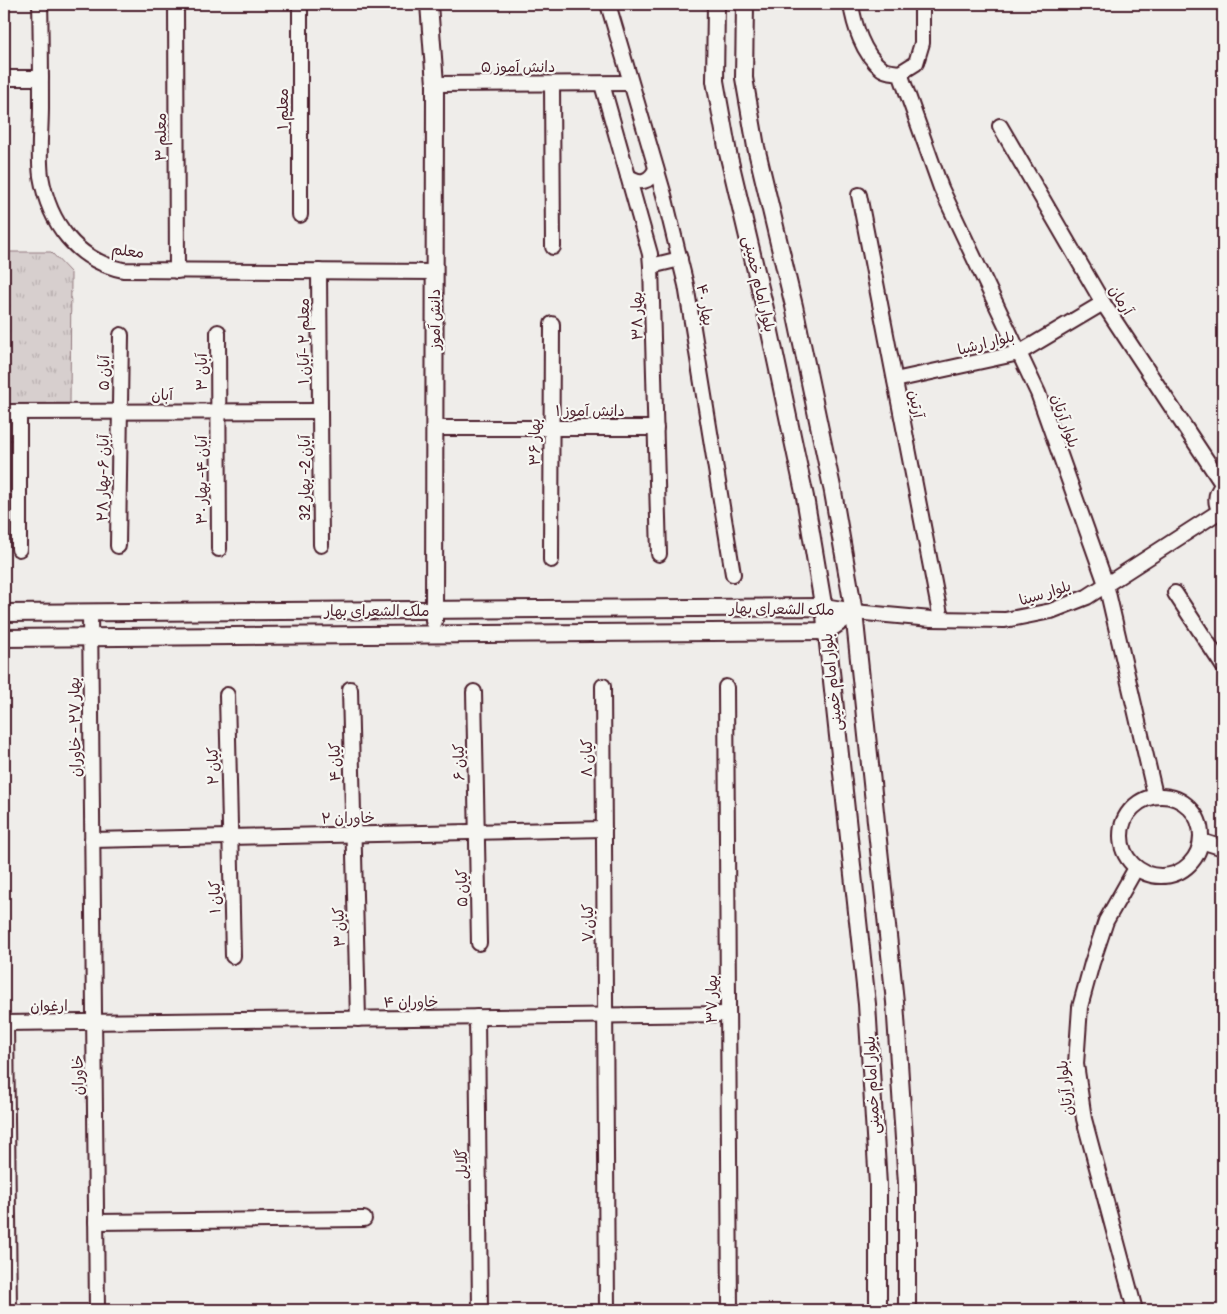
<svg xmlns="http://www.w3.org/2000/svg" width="1227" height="1314" font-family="Pangolin,'Playpen Sans Arabic',sans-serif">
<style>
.park{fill:url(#park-tufts);stroke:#90777c}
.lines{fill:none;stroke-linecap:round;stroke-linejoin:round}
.minor-casing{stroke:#4a1f2b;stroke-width:18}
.tertiary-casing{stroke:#4a1f2b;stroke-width:20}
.minor{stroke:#f6f6f2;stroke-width:14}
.tertiary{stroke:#f6f6f2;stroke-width:16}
.labels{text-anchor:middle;stroke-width:4.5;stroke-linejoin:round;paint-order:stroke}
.street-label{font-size:15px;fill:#4a1f2b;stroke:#f6f6f2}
</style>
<defs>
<pattern id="park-tufts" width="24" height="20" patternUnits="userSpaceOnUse" patternTransform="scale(1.25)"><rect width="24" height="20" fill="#d7cfce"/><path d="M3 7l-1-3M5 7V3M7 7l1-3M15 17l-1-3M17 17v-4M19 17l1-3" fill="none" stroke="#bab1b1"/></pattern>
</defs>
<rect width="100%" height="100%" fill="#efedea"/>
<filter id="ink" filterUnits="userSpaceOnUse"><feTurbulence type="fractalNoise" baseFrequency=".02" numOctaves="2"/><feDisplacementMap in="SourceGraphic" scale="10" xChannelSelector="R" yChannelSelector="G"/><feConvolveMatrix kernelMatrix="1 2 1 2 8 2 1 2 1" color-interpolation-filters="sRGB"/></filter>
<g filter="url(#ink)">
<polygon class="park" points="4,252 51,252 71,273 70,404 4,404"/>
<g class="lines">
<defs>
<g id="minor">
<path d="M 40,4 C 41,38 41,73 41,107 C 41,129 38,154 41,176 C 49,223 76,260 123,270 L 435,272"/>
<polyline points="176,4 177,271"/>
<polyline points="608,4 664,195 686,285 733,574"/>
<path d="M 851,4 C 854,25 863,54 881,68 C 885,72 894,72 900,73 L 916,63 L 922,43 L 922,4"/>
<polyline points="900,73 941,188 1038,393 1106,584 1155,795"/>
<polyline points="4,78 41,78"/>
<polyline points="435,84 630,83"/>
<polyline points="552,84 553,247"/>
<polyline points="602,84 650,254 651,266 659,554"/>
<polyline points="1000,126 1103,303 1223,485"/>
<path d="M 628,176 C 640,185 650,182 656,169"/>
<polyline points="859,195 941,619"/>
<polyline points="300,215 300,4"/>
<polyline points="651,266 680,259"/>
<polyline points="319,271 321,545"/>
<polyline points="218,332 219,549"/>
<polyline points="895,380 1019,353 1103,303"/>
<polyline points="4,412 320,411"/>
<polyline points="434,428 656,428"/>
<path d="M 1223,485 C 1214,494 1214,505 1223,514"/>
<polyline points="118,546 121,335"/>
<polyline points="19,549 19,412"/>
<polyline points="551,560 552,324"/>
<polyline points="1175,593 1223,666"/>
<polyline points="854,612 931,619 1005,620 1051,611 1087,597 1220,511"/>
<polyline points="90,613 97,1310"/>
<polyline points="603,686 607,1310"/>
<polyline points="726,687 730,1310"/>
<polyline points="350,689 358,1019"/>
<polyline points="474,692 479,943"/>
<polyline points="227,695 233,956"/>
<circle cx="1161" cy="836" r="40"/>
<polyline points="92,840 604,829"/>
<polyline points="1201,841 1223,848"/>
<polyline points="477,1017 480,1310"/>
<polyline points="4,1023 728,1014"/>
<polyline points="6,1023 9,1310"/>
<polyline points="96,1222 364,1219"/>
<polyline points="1135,1310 1084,1119 1076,1064 1080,1007 1092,963 1106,921 1136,868"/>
</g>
<g id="tertiary">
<polyline points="429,4 435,84 434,621"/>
<polyline points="716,4 715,81 728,153 766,313 805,497 825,616 867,1004 878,1185 878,1310"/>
<polyline points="745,4 744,78 756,147 794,306 833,492 854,612 895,1002 907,1184 907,1310"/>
<polyline points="4,613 824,607 854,612"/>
<polyline points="4,638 827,631 854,612"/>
</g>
</defs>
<use href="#minor" class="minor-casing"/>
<use href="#tertiary" class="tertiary-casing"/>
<use href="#minor" class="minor"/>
<use href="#tertiary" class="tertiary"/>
</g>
</g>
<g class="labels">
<g class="street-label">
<text x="518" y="72">دانش آموز ۵</text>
<text transform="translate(283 109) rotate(-90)" y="5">معلم ۱</text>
<text transform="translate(161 137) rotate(-90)" y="5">معلم ۳</text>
<text transform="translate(128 251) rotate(8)" y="5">معلم</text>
<text transform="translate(759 284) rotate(77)" y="5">بلوار امام خمینی</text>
<text transform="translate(1121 300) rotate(58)" y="5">آرمان</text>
<text transform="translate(705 305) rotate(80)" y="5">بهار ۴۰</text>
<text transform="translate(637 316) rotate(-91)" y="5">بهار ۳۸</text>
<text transform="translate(435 319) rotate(-90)" y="5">دانش آموز</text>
<text transform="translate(304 341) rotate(-90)" y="5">معلم ۲ -آبان ۱</text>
<text transform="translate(986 343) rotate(-14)" y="5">بلوار ارشیا</text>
<text transform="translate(202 372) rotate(-90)" y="5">آبان ۳</text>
<text transform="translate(104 373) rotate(-89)" y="5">آبان ۵</text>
<text x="162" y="400">آبان</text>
<text transform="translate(916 404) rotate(79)" y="5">آرتین</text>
<text x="590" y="416">دانش آموز ۱</text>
<text transform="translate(1065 421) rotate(71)" y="5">بلوار آرتان</text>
<text transform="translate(535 442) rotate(-90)" y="5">بهار ۳۶</text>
<text transform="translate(103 478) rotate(-89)" y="5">آبان ۶-بهار ۲۸</text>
<text transform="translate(305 478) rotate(-90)" y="5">آبان 2- بهار 32</text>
<text transform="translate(202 480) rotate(-90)" y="5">آبان ۴- بهار ۳۰</text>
<text transform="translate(1045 593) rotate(-17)" y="5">بلوار سینا</text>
<text transform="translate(782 609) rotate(1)" y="5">ملک الشعرای بهار</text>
<text x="377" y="616">ملک الشعرای بهار</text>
<text transform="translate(832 682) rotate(-96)" y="5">بلوار امام خمینی</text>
<text transform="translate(75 727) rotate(-91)" y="5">بهار ۲۷ - خاوران</text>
<text transform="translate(587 758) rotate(-90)" y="5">کیان ۸</text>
<text transform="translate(335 762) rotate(-91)" y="5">کیان ۴</text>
<text transform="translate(459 762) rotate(-91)" y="5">کیان ۶</text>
<text transform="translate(213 766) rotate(-91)" y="5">کیان ۲</text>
<text transform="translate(348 818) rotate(-1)" y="5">خاوران ۲</text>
<text transform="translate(462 888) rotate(-91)" y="5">کیان ۵</text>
<text transform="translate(215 897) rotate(-91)" y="5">کیان ۱</text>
<text transform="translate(588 923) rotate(-90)" y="5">کیان ۷</text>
<text transform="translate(339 927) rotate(-92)" y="5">کیان ۳</text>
<text transform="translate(712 999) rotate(-90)" y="5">بهار ۳۷</text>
<text transform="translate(411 1002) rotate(-1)" y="5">خاوران ۴</text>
<text transform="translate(49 1006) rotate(-1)" y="5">ارغوان</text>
<text transform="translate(78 1075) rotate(-91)" y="5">خاوران</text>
<text transform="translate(872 1085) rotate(-93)" y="5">بلوار امام خمینی</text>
<text transform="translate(1065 1088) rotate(-96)" y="5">بلوار آرتان</text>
<text transform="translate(462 1164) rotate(-91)" y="5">گلایل</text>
</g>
</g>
<rect width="1227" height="1314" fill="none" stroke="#f6f6f2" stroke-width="20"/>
<rect x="10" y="10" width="1207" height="1294" fill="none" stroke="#4a1f2b" stroke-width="2" filter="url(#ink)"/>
</svg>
